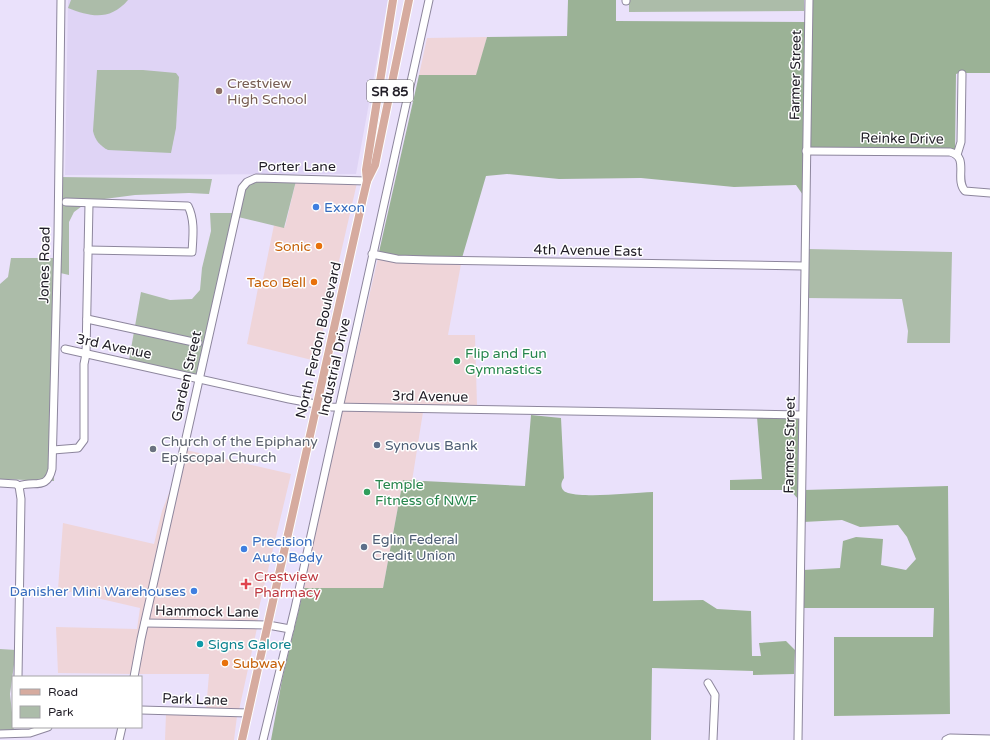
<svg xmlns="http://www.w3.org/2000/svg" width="990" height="740" font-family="'Varela Round',sans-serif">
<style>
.commercial{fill:#efd5d9}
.built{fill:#dfd4f5}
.green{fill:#acbca9}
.forest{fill:#9bb296}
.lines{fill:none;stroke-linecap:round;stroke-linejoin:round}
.minor-casing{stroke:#8d869d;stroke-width:9}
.major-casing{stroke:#fff;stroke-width:10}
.minor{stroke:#fff;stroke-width:7}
.major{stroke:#d6ab9f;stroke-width:8}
.education-dot{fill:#8d6e63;stroke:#fff;stroke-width:1.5}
.shop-dot{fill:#3f7fe0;stroke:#fff;stroke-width:1.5}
.food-dot{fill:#e8710a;stroke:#fff;stroke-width:1.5}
.leisure-dot{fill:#2e9e5b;stroke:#fff;stroke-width:1.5}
.service-dot{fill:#5c6f8a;stroke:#fff;stroke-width:1.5}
.worship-dot{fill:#6b7280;stroke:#fff;stroke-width:1.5}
.health-dot{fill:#e0444e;stroke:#fff;stroke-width:1.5}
.culture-dot{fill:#0f9aa8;stroke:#fff;stroke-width:1.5}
.labels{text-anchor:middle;stroke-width:3;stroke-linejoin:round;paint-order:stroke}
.shield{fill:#fff;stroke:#636167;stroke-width:1}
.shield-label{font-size:13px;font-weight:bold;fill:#201d26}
.street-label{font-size:14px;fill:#201d26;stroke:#fff}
.education-label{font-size:14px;fill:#785e54;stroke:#fff;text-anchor:start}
.shop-label{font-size:14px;fill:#366cbe;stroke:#fff;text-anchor:start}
.food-label{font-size:14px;fill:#c56008;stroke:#fff;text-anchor:end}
.leisure-label{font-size:14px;fill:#27864d;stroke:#fff;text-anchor:start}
.worship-label{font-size:14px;fill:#5b616d;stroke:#fff;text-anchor:start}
.service-label{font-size:14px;fill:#4e5e75;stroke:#fff;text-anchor:start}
.health-label{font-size:14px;fill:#be3a42;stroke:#fff;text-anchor:start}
.culture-label{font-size:14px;fill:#0d838f;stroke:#fff;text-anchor:start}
</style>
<rect width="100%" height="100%" fill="#eae1fb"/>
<g class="commercial">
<polygon points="487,37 477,75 419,75 427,38"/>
<polygon points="296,181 357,183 316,361 247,344 259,283 262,284 274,225 285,227"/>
<polygon points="378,258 461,264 448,335 475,335 477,406 344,404"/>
<polygon points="343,410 423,412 412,481 403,480 383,588 304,588 325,484"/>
<polygon points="186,450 291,474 257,616 258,622 148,621"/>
<polygon points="173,483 132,674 58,673 56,627 137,629 140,608 58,589 63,523 154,544 162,511"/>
<polygon points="147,626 257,628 239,710 206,710 209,674 137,674"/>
<polygon points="166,714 237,716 234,740 165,740"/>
</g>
<polygon class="built" points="68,0 388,0 356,174 65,175"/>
<g class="green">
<path d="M 71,0 L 128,0 C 110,21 91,17 68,8 Z"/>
<polygon points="629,0 804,0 804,11 629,12"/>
<path d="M 97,70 L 143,70 L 176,73 L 179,77 L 176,128 L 171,153 L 108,150 C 100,146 95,140 93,131 Z"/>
<polygon points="58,177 212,179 209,194 189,193 135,195 89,201 74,212 69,222 69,275 56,272 54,481 0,479 0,284 8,277 11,258 56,258"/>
<polygon points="257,181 296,181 284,228 238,217 244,189 247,186"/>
<polygon points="210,213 233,213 197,376 129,360 141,292 170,300 192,299 200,290 202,268 211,231"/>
<polygon points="807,249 952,252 950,343 907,343 908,331 902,299 806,298"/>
<polygon points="0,649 16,650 10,694 14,731 0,731"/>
</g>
<g class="forest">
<polygon points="568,0 616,0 616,21 806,22 803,195 796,185 734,187 641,178 559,179 507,174 486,176 462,258 397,256 379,252 419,75 476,75 487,37 567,36"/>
<polygon points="813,0 990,0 990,73 964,73 964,71 960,71 959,73 956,74 955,151 949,149 809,148 811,22 813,22"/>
<path d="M 531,415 L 561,418 L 564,478 C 560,483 560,491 568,493 C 587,498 631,493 653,492 L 653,601 L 703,600 L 717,609 L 751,611 L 752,656 L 761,656 L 759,643 L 786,641 L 795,650 L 794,674 L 753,675 L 753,671 L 652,668 L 651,740 L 271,740 L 282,680 L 304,588 L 383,588 L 403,480 L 525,486 Z"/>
<polygon points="757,417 800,418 798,499 791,491 786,490 730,490 730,480 762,479"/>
<polygon points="948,486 950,714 834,716 834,637 933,637 934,608 802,608 803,570 840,568 843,541 856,537 883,539 881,565 906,570 916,559 907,537 898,525 860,527 842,520 803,522 804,490"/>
</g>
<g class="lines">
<defs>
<g id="minor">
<polyline points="626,0 626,1"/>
<path d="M 806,151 L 950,152 C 970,157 954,179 965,191 L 990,193"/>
<polyline points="957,155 961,142 962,74"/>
<path d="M 66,202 L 188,206 C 195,220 193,236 192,252 L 88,250"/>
<polyline points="372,254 397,259 429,260 804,266"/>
<polyline points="87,319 198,343"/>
<polyline points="65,349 289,399 332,407 802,415"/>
<polyline points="53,450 78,448 84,440 84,364 86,354 89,204"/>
<path d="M 0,483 L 16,484 L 19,486 C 34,480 47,491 52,469 L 58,235 L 61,0"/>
<polyline points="145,623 268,625 290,629"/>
<polyline points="18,677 21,499 19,486"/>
<polyline points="134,677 141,639 242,188 247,182 256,178 367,181"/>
<polyline points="708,683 715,695 713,740"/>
<polyline points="141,710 248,713"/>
<polyline points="0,734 30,733 48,727"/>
<polyline points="119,740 122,727"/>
<polyline points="263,740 295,608 429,0"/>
<polyline points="798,740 809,0"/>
<polyline points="946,740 950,738 990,739"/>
</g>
<g id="major">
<polyline points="367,181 366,170 393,0"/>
<polyline points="242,740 363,198 367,181 375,165 409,0"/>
</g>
</defs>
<use href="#minor" class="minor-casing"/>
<use href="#major" class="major-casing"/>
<use href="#minor" class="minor"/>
<use href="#major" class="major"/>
</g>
<circle class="education-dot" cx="219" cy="91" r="4"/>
<g class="shop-dot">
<circle cx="316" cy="207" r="4"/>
<circle cx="244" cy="549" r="4"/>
<circle cx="194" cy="591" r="4"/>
</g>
<g class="food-dot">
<circle cx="319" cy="246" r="4"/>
<circle cx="314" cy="282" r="4"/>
<circle cx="225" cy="663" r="4"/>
</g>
<g class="leisure-dot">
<circle cx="457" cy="361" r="4"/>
<circle cx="367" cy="492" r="4"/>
</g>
<g class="service-dot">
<circle cx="377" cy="445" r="4"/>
<circle cx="364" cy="547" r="4"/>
</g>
<circle class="worship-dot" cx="153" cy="449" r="4"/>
<path class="health-dot" d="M244 578h4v4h4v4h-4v4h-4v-4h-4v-4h4z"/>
<circle class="culture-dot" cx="200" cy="644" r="4"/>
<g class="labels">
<rect class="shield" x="367" y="80" width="46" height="22" rx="3"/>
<g class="shield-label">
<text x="390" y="96">SR 85</text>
</g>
<g class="street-label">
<text transform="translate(795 75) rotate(-89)" y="5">Farmer Street</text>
<text transform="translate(902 138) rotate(1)" y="5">Reinke Drive</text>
<text x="297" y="171">Porter Lane</text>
<text transform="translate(588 250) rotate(1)" y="5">4th Avenue East</text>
<text transform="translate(44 265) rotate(-89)" y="5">Jones Road</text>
<text transform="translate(318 340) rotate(-77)" y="5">North Ferdon Boulevard</text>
<text transform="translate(114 346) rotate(12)" y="5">3rd Avenue</text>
<text transform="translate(334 367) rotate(-77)" y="5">Industrial Drive</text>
<text transform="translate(186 376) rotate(-77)" y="5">Garden Street</text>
<text transform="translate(430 396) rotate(1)" y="5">3rd Avenue</text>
<text transform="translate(789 445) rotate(-89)" y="5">Farmers Street</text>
<text transform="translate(207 611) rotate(1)" y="5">Hammock Lane</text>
<text transform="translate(195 699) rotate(2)" y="5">Park Lane</text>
</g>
<g class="education-label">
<text x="227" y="88">Crestview<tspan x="227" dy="16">High School</tspan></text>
</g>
<g class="shop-label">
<text x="324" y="212">Exxon</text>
<text x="252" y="546">Precision<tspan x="252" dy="16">Auto Body</tspan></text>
<text x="186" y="596" text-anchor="end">Danisher Mini Warehouses</text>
</g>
<g class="food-label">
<text x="311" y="251">Sonic</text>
<text x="306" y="287">Taco Bell</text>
<text x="233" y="668" text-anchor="start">Subway</text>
</g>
<g class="leisure-label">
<text x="465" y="358">Flip and Fun<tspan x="465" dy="16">Gymnastics</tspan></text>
<text x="375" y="489">Temple<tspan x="375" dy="16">Fitness of NWF</tspan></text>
</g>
<g class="worship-label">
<text x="161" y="446">Church of the Epiphany<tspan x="161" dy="16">Episcopal Church</tspan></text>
</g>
<g class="service-label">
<text x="385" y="450">Synovus Bank</text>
<text x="372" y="544">Eglin Federal<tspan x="372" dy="16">Credit Union</tspan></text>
</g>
<g class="health-label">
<text x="254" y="581">Crestview<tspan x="254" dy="16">Pharmacy</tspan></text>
</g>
<g class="culture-label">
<text x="208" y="649">Signs Galore</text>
</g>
</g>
<rect x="12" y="676" width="130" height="52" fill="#ffffff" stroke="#a6a5a8"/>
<rect x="20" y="689" width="20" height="6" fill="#d6ab9f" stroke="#a6a5a8"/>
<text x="48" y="696" font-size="12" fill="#201d26">Road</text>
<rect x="20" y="706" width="20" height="12" fill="#acbca9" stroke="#a6a5a8"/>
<text x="48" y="716" font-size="12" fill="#201d26">Park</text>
</svg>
